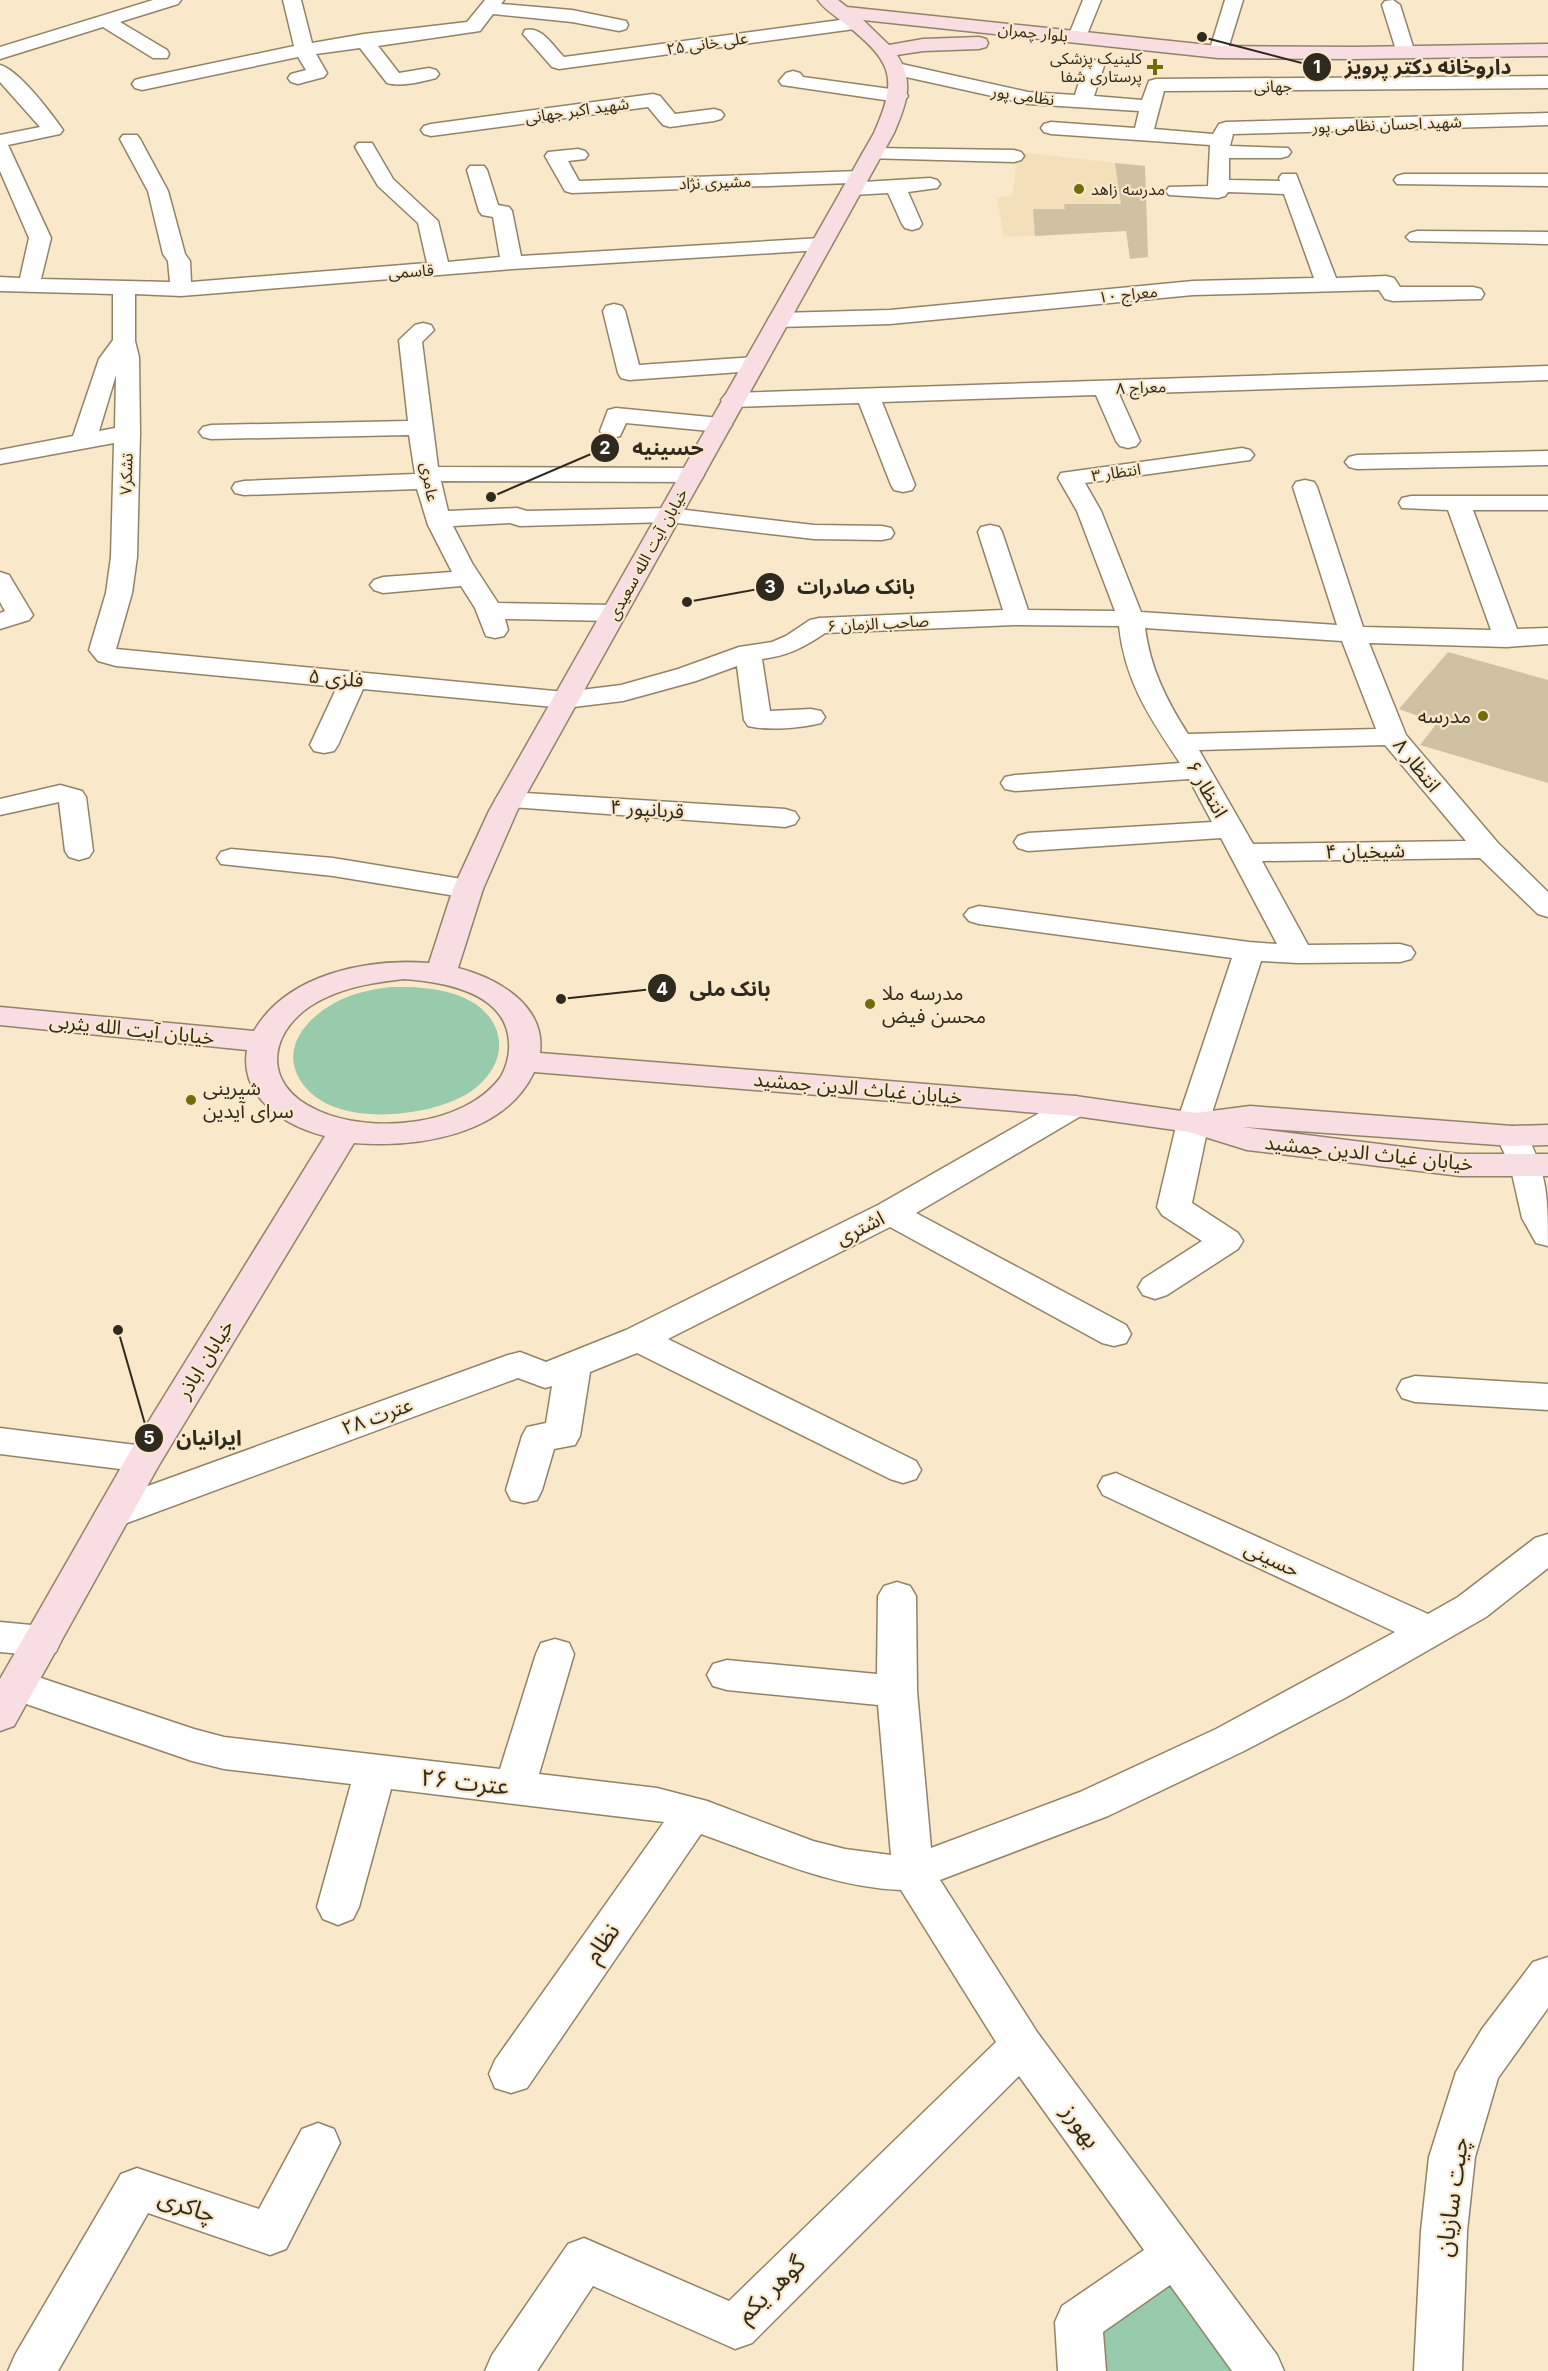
<svg xmlns="http://www.w3.org/2000/svg" width="1548" height="2371" font-family="Inter,'Noto Sans Arabic',sans-serif">
<style>
.built{fill:#f3dfb9}
.green{fill:#97cbab}
.building{fill:#d1c1a3}
.lines{fill:none;stroke-linecap:round;stroke-linejoin:round}
.street-casing{stroke:#918367;stroke-width:3}
.secondary-casing{stroke:#918367;stroke-width:3}
.street{fill:#fff;fill-rule:evenodd}
.secondary{fill:#f8dde3;fill-rule:evenodd}
.poi-dot{fill:#716c08;stroke:#f9e9ca;stroke-width:2}
.labels{text-anchor:middle;stroke-width:4.5;stroke-linejoin:round;paint-order:stroke}
.far-street-label{font-size:16px;fill:#302a1e;stroke:#f9e9ca}
.far-poi-label{font-size:16px;fill:#302a1e;stroke:#f9e9ca;text-anchor:end}
.street-label{font-size:20px;fill:#302a1e;stroke:#f9e9ca}
.poi-label{font-size:20px;fill:#302a1e;stroke:#f9e9ca;text-anchor:start}
.near-street-label{font-size:24px;fill:#302a1e;stroke:#f9e9ca}
.leader{fill:none;stroke:#302a1e;stroke-width:2}
.callout-dot{fill:#302a1e;stroke:#f9e9ca;stroke-width:2}
.mark-label{font-size:18px;text-anchor:middle;font-weight:bold;fill:#fff}
.callout-label{font-size:21px;text-anchor:middle;font-weight:bold;fill:#302a1e;stroke:#f9e9ca;stroke-width:4.5;stroke-linejoin:round;paint-order:stroke}
</style>
<rect width="100%" height="100%" fill="#f9e9ca"/>
<polygon class="built" points="1017,152 1145,166 1147,230 1004,237 997,198 1013,195"/>
<g class="green">
<path d="M 391,987 C 412,987 433,987 454,994 C 508,1011 515,1064 467,1094 C 426,1118 333,1128 302,1083 C 273,1041 322,1003 359,993 C 370,990 380,988 391,987 Z"/>
<polygon points="1174,2256 1260,2371 1082,2371 1079,2322"/>
</g>
<g class="building">
<polygon points="1115,163 1145,166 1148,257 1130,259 1126,231 1035,236 1033,209 1065,209 1064,204 1121,204"/>
<polygon points="1448,652 1548,680 1548,783 1420,745 1437,723 1399,709"/>
</g>
<g class="lines">
<defs>
<g id="street">
<polygon points="153,0 181,0 178,4 120,22 167,50 169,54 167,58 153,58 103,27 0,59 0,47"/>
<path d="M 283,0 L 301,0 L 312,43 L 364,34 L 467,22 L 485,0 L 504,0 L 501,4 L 572,10 L 626,21 L 628,25 L 626,29 L 619,31 L 572,22 L 493,14 L 480,31 L 378,46 L 399,73 L 429,68 L 436,70 L 439,74 L 436,78 C 421,82 402,87 387,83 L 360,48 L 316,54 L 327,73 L 324,77 L 298,84 L 291,82 L 288,78 L 291,74 L 306,70 L 298,57 L 142,90 L 135,88 L 132,84 L 135,80 L 142,78 L 294,46 Z"/>
<polygon points="1083,0 1101,0 1086,37 1084,41 1070,41 1068,37"/>
<polygon points="1225,0 1243,0 1227,52 1225,56 1211,56 1209,52"/>
<polygon points="1393,0 1400,5 1415,53 1413,57 1399,57 1397,53 1382,5 1385,1"/>
<path d="M 855,18 L 862,20 L 864,24 L 862,28 L 559,69 L 552,67 L 523,34 L 525,30 C 542,26 553,46 564,57 Z"/>
<polygon points="1094,60 1101,62 1104,66 1094,96 1142,100 1149,81 1156,79 1548,76 1548,88 1164,91 1154,129 1213,134 1219,124 1226,122 1548,113 1548,125 1233,134 1230,146 1288,148 1291,152 1288,156 1281,158 1229,158 1229,180 1280,181 1279,178 1282,174 1296,174 1336,278 1386,276 1394,278 1400,287 1473,287 1481,289 1484,294 1481,299 1393,301 1385,299 1379,290 1193,295 890,324 779,327 771,325 768,320 771,315 779,313 890,310 1193,281 1314,278 1284,194 1228,192 1225,196 1218,198 1169,195 1166,191 1169,187 1208,186 1210,145 1051,134 1044,132 1041,128 1044,124 1051,122 1135,128 1139,111 1028,104 897,75 890,73 887,69 890,65 897,63 1028,92 1075,95 1084,66 1087,62"/>
<path d="M 0,65 C 19,70 51,113 63,130 L 60,134 L 8,145 L 51,238 L 41,279 L 170,282 L 168,261 L 163,254 L 148,191 L 120,139 L 123,135 L 137,135 L 140,139 L 168,191 L 185,254 L 190,261 L 191,282 L 427,263 L 418,223 L 378,186 L 355,147 L 358,143 L 372,143 L 393,179 L 438,221 L 448,262 L 500,257 L 493,217 L 482,215 L 479,211 L 467,170 L 470,166 L 484,166 L 487,170 L 498,205 L 509,207 L 512,211 L 521,256 L 821,238 L 829,239 L 832,244 L 829,249 L 821,250 L 512,269 L 181,296 L 135,294 L 135,341 L 139,357 L 140,433 L 137,557 L 132,593 L 116,649 L 565,692 L 621,685 L 678,669 L 739,647 L 772,642 L 786,636 L 810,620 L 819,618 L 1003,610 L 978,532 L 981,527 L 990,525 L 999,527 L 1002,532 L 1028,610 L 1115,611 L 1077,511 L 1058,478 L 1061,473 L 1242,448 L 1250,450 L 1254,455 L 1250,460 L 1085,483 L 1101,511 L 1141,612 L 1337,625 L 1293,487 L 1296,482 L 1305,480 L 1314,482 L 1317,487 L 1363,627 L 1491,630 L 1448,510 L 1402,508 L 1399,503 L 1402,498 L 1411,496 L 1548,496 L 1548,510 L 1473,510 L 1517,629 L 1548,628 L 1548,644 L 1507,647 L 1369,643 L 1406,735 L 1498,843 L 1548,892 L 1548,917 L 1538,914 L 1480,858 L 1262,861 L 1308,945 L 1400,944 L 1411,947 L 1415,953 L 1411,959 L 1400,962 L 1298,963 L 1261,961 L 1209,1122 L 1192,1203 L 1238,1233 L 1243,1241 L 1238,1249 L 1167,1295 L 1155,1299 L 1143,1295 L 1138,1287 L 1143,1279 L 1202,1241 L 1162,1215 L 1157,1207 L 1177,1122 L 1232,958 L 979,924 L 969,921 L 964,915 L 969,909 L 979,906 L 1249,942 L 1277,944 L 1221,838 L 1028,851 L 1018,848 L 1014,842 L 1018,836 L 1028,833 L 1212,822 L 1189,779 L 1015,791 L 1005,789 L 1001,783 L 1005,777 L 1015,775 L 1180,763 C 1150,718 1125,682 1119,626 L 1014,625 L 825,633 C 805,647 787,656 762,659 L 770,711 L 811,709 L 821,711 L 825,717 L 821,723 C 800,728 769,731 748,726 L 744,720 L 737,666 L 696,681 L 623,701 L 565,708 L 363,689 L 338,745 L 334,751 L 324,753 L 314,751 L 310,745 L 337,687 L 116,666 L 98,661 L 89,650 L 106,593 L 111,557 L 114,443 L 0,464 L 0,450 L 73,436 L 99,359 L 113,340 L 113,294 L 0,291 L 0,277 L 20,278 L 29,238 L 0,171 L 0,135 L 40,127 L 0,82 ZM 116,375 L 115,428 L 99,431 ZM 1145,628 L 1342,641 L 1376,729 L 1188,734 C 1166,700 1150,667 1145,628 ZM 1385,745 L 1466,841 L 1253,844 L 1199,750 Z"/>
<polygon points="793,71 800,73 803,77 898,90 905,92 908,96 905,100 898,102 782,85 779,81 786,73"/>
<polygon points="653,94 660,96 675,114 714,109 721,111 724,115 721,119 714,121 670,127 663,125 648,107 431,136 424,134 421,130 424,126 431,124"/>
<polygon points="872,148 1014,150 1021,152 1024,156 1021,160 1014,162 865,158 862,154 865,150"/>
<polygon points="578,149 585,151 588,155 585,159 568,161 579,181 859,171 866,173 869,177 863,182 930,178 937,180 940,184 937,188 908,192 922,224 919,228 912,230 905,228 902,224 888,193 852,195 845,193 842,189 845,185 850,183 572,193 565,191 545,156 548,152"/>
<polygon points="1404,174 1548,174 1548,186 1397,184 1394,180 1397,176"/>
<polygon points="1417,231 1548,232 1548,244 1410,241 1406,237 1410,233"/>
<polygon points="614,304 622,306 625,311 639,365 754,357 762,359 765,364 762,369 754,371 629,380 621,378 618,373 603,311 606,306"/>
<polygon points="423,323 431,325 434,330 422,342 438,467 692,468 701,470 704,475 701,480 692,482 441,481 448,511 517,508 527,511 669,508 814,525 882,526 891,528 894,533 891,538 882,540 814,539 669,522 520,526 510,523 453,526 472,563 498,603 614,605 623,608 627,613 623,618 614,621 505,619 508,630 504,636 495,638 486,636 475,608 461,586 383,593 374,590 370,585 374,580 383,577 452,572 428,525 417,489 244,495 235,493 232,488 235,483 244,481 415,474 409,435 211,439 203,437 199,432 203,427 211,425 408,421 399,340 415,325"/>
<polygon points="1548,366 1548,380 1119,394 1140,441 1136,446 1128,448 1120,446 1116,441 1096,395 882,402 915,485 912,490 903,492 894,490 891,485 859,403 733,407 725,405 721,400 725,395 733,393"/>
<polygon points="616,408 720,418 728,420 732,425 728,430 720,432 626,423 620,436 612,438 604,436 600,431 608,410"/>
<polygon points="1548,451 1548,465 1357,469 1349,467 1345,462 1349,457 1357,455"/>
<polygon points="0,572 9,575 33,615 29,620 0,629 0,613 5,611 0,602"/>
<polygon points="60,785 82,791 86,797 93,851 89,857 79,860 69,857 65,851 59,802 0,815 0,799"/>
<polygon points="509,792 785,809 795,812 799,818 795,824 785,827 499,806 495,800 499,794"/>
<polygon points="231,849 333,858 468,880 478,883 483,889 478,895 468,898 333,876 221,864 217,858 221,852"/>
<polygon points="1075,1096 1086,1099 1091,1106 1086,1113 916,1213 1126,1325 1131,1334 1126,1343 1114,1346 1102,1343 890,1227 668,1339 916,1461 921,1470 916,1479 903,1483 890,1479 637,1353 590,1372 580,1436 575,1445 554,1449 542,1490 537,1500 524,1503 511,1500 506,1490 522,1436 527,1427 546,1423 552,1386 545,1388 518,1378 127,1523 114,1527 101,1523 95,1513 101,1503 508,1355 520,1352 546,1362 626,1330 878,1205 1064,1099"/>
<path d="M 1512,1126 L 1523,1129 C 1548,1171 1548,1199 1548,1246 L 1536,1243 L 1522,1218 L 1510,1165 L 1496,1136 L 1501,1129 Z"/>
<polygon points="1415,1376 1548,1384 1548,1410 1415,1402 1402,1398 1397,1389 1402,1380"/>
<polygon points="0,1428 144,1446 157,1450 162,1459 157,1468 144,1472 0,1454"/>
<path d="M 1116,1473 L 1428,1614 L 1458,1597 L 1535,1538 L 1548,1534 L 1548,1568 L 1486,1617 L 1345,1698 L 1244,1751 L 1108,1816 L 940,1880 L 1037,2032 L 1277,2355 L 1284,2371 L 1232,2371 L 1170,2285 L 1103,2332 L 1106,2371 L 1058,2371 L 1055,2322 L 1062,2306 L 1144,2250 L 1019,2076 L 752,2343 L 735,2349 L 593,2286 L 537,2371 L 485,2371 L 492,2355 L 568,2244 L 584,2238 L 729,2301 L 996,2042 L 901,1890 C 830,1887 767,1857 701,1834 L 527,2088 L 511,2093 L 495,2088 L 489,2074 L 495,2060 L 664,1822 L 391,1789 L 359,1907 L 353,1919 L 338,1925 L 323,1919 L 317,1907 L 351,1784 L 224,1769 L 192,1761 L 3,1696 C 0,1688 0,1682 3,1674 L 17,1670 L 194,1729 L 224,1737 L 500,1769 L 536,1654 L 541,1643 L 555,1639 L 569,1643 L 574,1654 L 539,1774 L 657,1788 L 707,1801 L 813,1841 L 845,1849 L 891,1855 L 878,1705 L 727,1690 L 713,1686 L 707,1675 L 713,1664 L 727,1660 L 877,1674 L 878,1596 L 884,1586 L 897,1582 L 910,1586 L 916,1596 L 917,1691 L 931,1848 L 1080,1792 L 1216,1729 L 1395,1632 L 1103,1495 L 1098,1486 L 1103,1477 Z"/>
<polygon points="0,1622 42,1626 56,1630 61,1641 56,1652 42,1656 0,1652"/>
<polygon points="1548,1957 1548,2008 1498,2078 1475,2157 1467,2231 1462,2371 1414,2371 1421,2231 1429,2157 1456,2072 1482,2029 1533,1962"/>
<polygon points="318,2123 334,2129 340,2143 286,2249 270,2255 148,2213 58,2371 8,2371 15,2355 121,2174 137,2168 259,2209 302,2129"/>
</g>
<path id="secondary" d="M 818,0 L 838,0 L 847,7 L 1218,46 L 1354,47 L 1548,44 L 1548,56 L 1354,59 L 1218,58 L 863,20 L 889,45 L 923,39 L 979,37 L 986,39 L 988,43 L 986,47 L 979,49 L 923,51 L 897,55 C 915,82 906,105 894,133 L 517,811 L 483,889 L 458,968 C 497,978 546,1005 540,1053 L 1075,1096 L 1196,1113 L 1250,1106 L 1512,1126 L 1548,1125 L 1548,1145 L 1512,1146 L 1242,1127 L 1460,1154 L 1548,1154 L 1548,1176 L 1460,1176 L 1247,1150 L 1189,1132 L 1075,1116 L 534,1072 C 504,1136 416,1148 354,1143 L 159,1465 L 14,1726 L 0,1731 L 0,1679 L 131,1450 L 325,1136 C 285,1126 239,1097 247,1050 L 0,1025 L 0,1007 L 254,1031 C 287,974 367,958 429,963 L 453,889 L 489,811 L 874,133 C 900,75 891,61 843,22 C 834,15 824,9 818,0 ZM 404,979 C 444,982 507,992 509,1043 C 510,1054 506,1069 500,1078 C 463,1127 371,1134 319,1111 C 256,1084 269,1024 325,998 C 350,986 377,982 404,979 Z"/>
</defs>
<use href="#street" class="street-casing"/>
<use href="#secondary" class="secondary-casing"/>
<use href="#street" class="street"/>
<use href="#secondary" class="secondary"/>
</g>
<g class="poi-dot">
<path d="M1152 58h6v6h6v6h-6v6h-6v-6h-6v-6h6z"/>
<circle cx="1079" cy="189" r="6"/>
<circle cx="1483" cy="716" r="6"/>
<circle cx="870" cy="1004" r="6"/>
<circle cx="191" cy="1100" r="6"/>
</g>
<g class="labels">
<g class="far-street-label">
<text transform="translate(1033 32) rotate(6)" y="6">بلوار چمران</text>
<text transform="translate(707 43) rotate(-8)" y="6">علی خانی ۲۵</text>
<text transform="translate(1273 86) rotate(-1)" y="6">جهانی</text>
<text transform="translate(1023 95) rotate(8)" y="6">نظامی پور</text>
<text transform="translate(577 110) rotate(-8)" y="6">شهید اکبر جهانی</text>
<text transform="translate(1387 124) rotate(-2)" y="6">شهید احسان نظامی پور</text>
<text transform="translate(715 182) rotate(-2)" y="6">مشیری نژاد</text>
<text transform="translate(411 271) rotate(-4)" y="6">قاسمی</text>
<text transform="translate(1128 294) rotate(-6)" y="6">معراج ۱۰</text>
<text transform="translate(1141 387) rotate(-2)" y="6">معراج ۸</text>
<text transform="translate(1116 472) rotate(-8)" y="6">انتظار ۳</text>
<text transform="translate(126 474) rotate(-88)" y="6">تشکر۷</text>
<text transform="translate(430 482) rotate(80)" y="6">عامری</text>
<text transform="translate(647 554) rotate(-61)" y="6">خیابان آیت الله سعیدی</text>
<text transform="translate(878 623) rotate(-3)" y="6">صاحب الزمان ۶</text>
</g>
<g class="far-poi-label">
<text x="1142" y="64">کلینیک پزشکی<tspan x="1142" dy="18">پرستاری شفا</tspan></text>
<text x="1091" y="195" text-anchor="start">مدرسه زاهد</text>
</g>
<g class="street-label">
<text transform="translate(336 678) rotate(5)" y="7">فلزی ۵</text>
<text transform="translate(1417 765) rotate(51)" y="7">انتظار ۸</text>
<text transform="translate(1207 789) rotate(60)" y="7">انتظار ۶</text>
<text transform="translate(647 809) rotate(4)" y="7">قربانپور ۴</text>
<text transform="translate(1365 851) rotate(-1)" y="7">شیخیان ۴</text>
<text transform="translate(132 1029) rotate(6)" y="7">خیابان آیت الله یثربی</text>
<text transform="translate(858 1088) rotate(5)" y="7">خیابان غیاث الدین جمشید</text>
<text transform="translate(1369 1153) rotate(6)" y="7">خیابان غیاث الدین جمشید</text>
<text transform="translate(860 1228) rotate(-27)" y="7">اشتری</text>
<text transform="translate(205 1359) rotate(-58)" y="7">خیابان اباذر</text>
<text transform="translate(377 1416) rotate(-20)" y="7">عترت ۲۸</text>
<text transform="translate(1272 1559) rotate(25)" y="7">حسینی</text>
</g>
<g class="poi-label">
<text x="1471" y="723" text-anchor="end">مدرسه</text>
<text x="882" y="1000">مدرسه ملا<tspan x="882" dy="23">محسن فیض</tspan></text>
<text x="203" y="1095">شیرینی<tspan x="203" dy="23">سرای آیدین</tspan></text>
</g>
<g class="near-street-label">
<text transform="translate(465 1782) rotate(6)" y="8">عترت ۲۶</text>
<text transform="translate(602 1943) rotate(-55)" y="8">نظام</text>
<text transform="translate(1081 2126) rotate(54)" y="8">بهورز</text>
<text transform="translate(1452 2197) rotate(-82)" y="8">چیت سازیان</text>
<text transform="translate(187 2206) rotate(19)" y="8">چاکری</text>
<text transform="translate(771 2289) rotate(-44)" y="8">گوهر یکم</text>
</g>
</g>
<path class="leader" d="M1202 37L1317 67M491 497L605 448M687 602L770 587M561 999L662 988M118 1330L149 1438"/>
<g class="callout-dot">
<circle cx="1202" cy="37" r="6"/>
<circle cx="491" cy="497" r="6"/>
<circle cx="687" cy="602" r="6"/>
<circle cx="561" cy="999" r="6"/>
<circle cx="118" cy="1330" r="6"/>
<circle cx="1317" cy="67" r="15"/>
<circle cx="605" cy="448" r="15"/>
<circle cx="770" cy="587" r="15"/>
<circle cx="662" cy="988" r="15"/>
<circle cx="149" cy="1438" r="15"/>
</g>
<g class="mark-label">
<text x="1317" y="73">1</text>
<text x="605" y="454">2</text>
<text x="770" y="593">3</text>
<text x="662" y="995">4</text>
<text x="149" y="1444">5</text>
</g>
<g class="callout-label">
<text x="1428" y="74">داروخانه دکتر پرویز</text>
<text x="668" y="455">حسینیه</text>
<text x="856" y="594">بانک صادرات</text>
<text x="730" y="996">بانک ملی</text>
<text x="209" y="1445">ایرانیان</text>
</g>
</svg>
